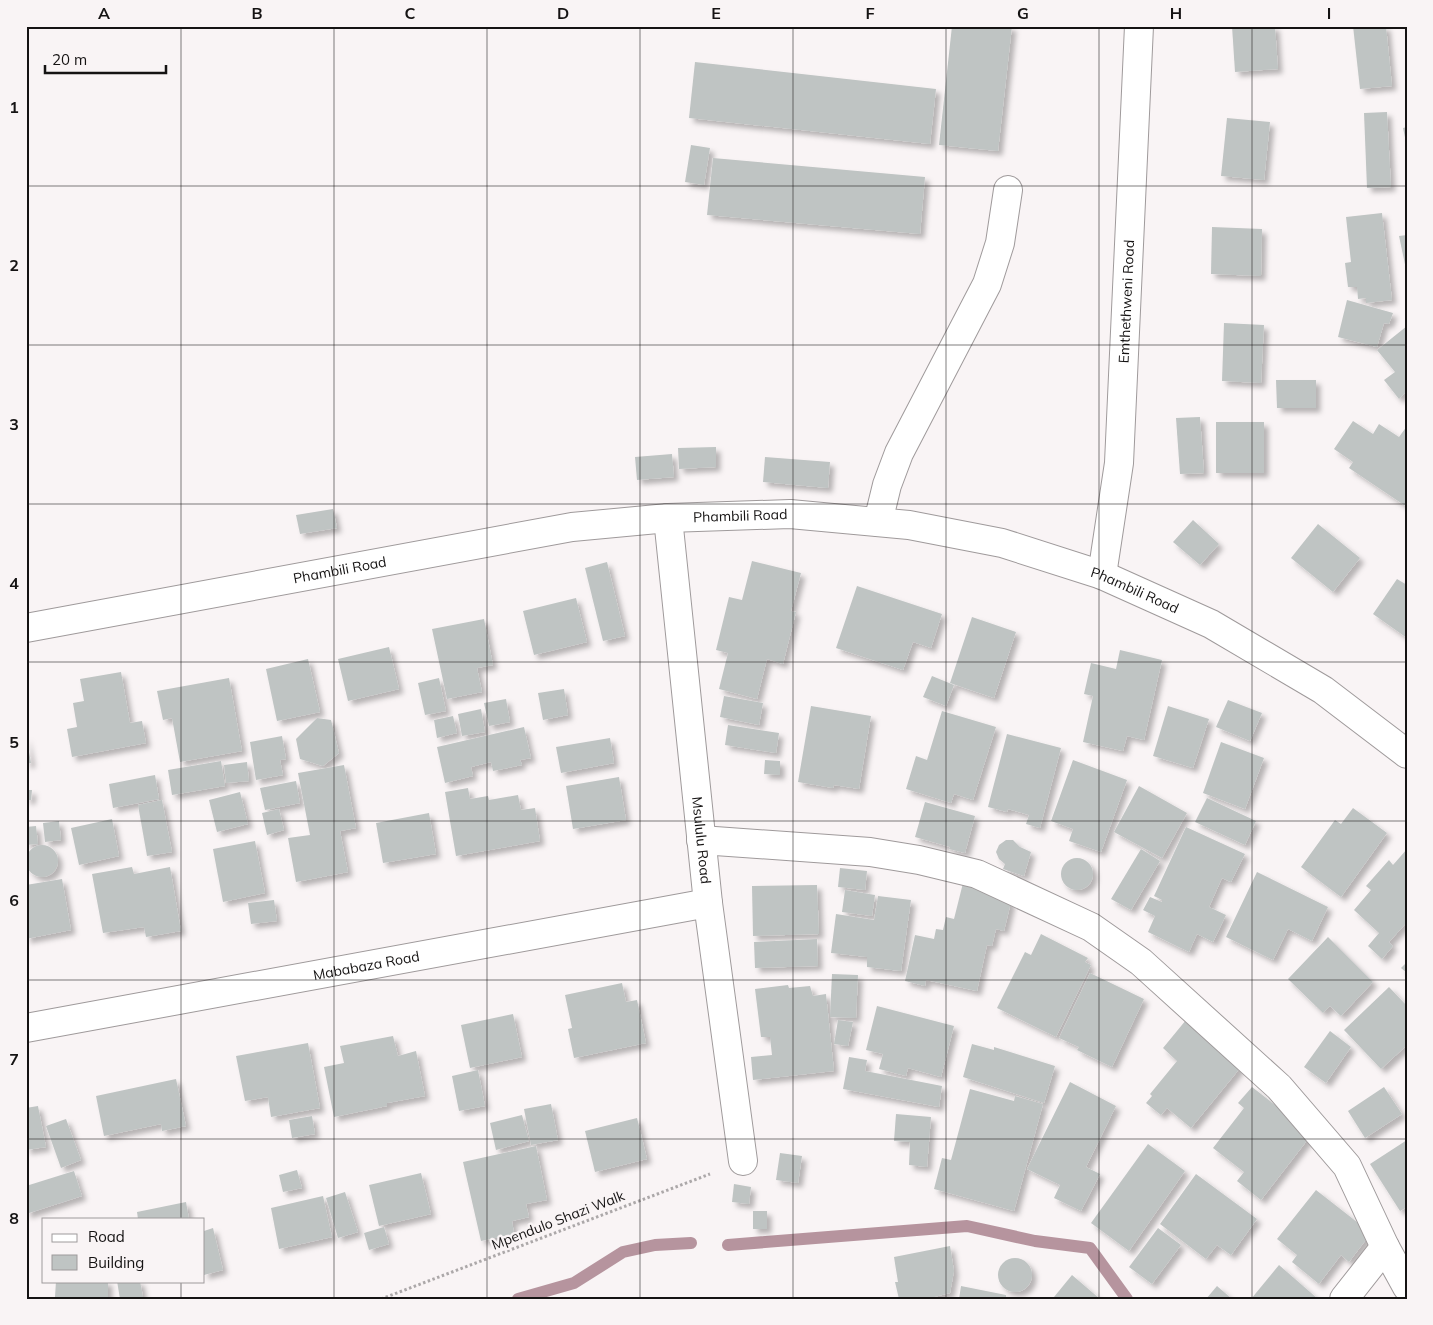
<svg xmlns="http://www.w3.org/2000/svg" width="1433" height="1325" font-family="Mulish,sans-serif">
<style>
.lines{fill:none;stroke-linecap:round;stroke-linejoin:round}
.stream{stroke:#b6949e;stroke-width:12}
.building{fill:#bfc4c3;filter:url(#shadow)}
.minor-casing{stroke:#9f9a9b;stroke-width:30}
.path{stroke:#aca8a9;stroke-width:3;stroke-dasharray:2.5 2.5;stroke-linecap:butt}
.minor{stroke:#fff;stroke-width:28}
.grid{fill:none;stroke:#151313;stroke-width:1;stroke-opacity:0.55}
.labels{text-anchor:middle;stroke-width:4.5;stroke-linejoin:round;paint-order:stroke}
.street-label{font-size:14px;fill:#151313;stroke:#f9f4f5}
.neatline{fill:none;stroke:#151313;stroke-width:2}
.grid-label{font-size:16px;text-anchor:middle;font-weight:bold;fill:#151313}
</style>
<defs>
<filter id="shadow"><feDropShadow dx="4.5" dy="4.5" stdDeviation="2.5" flood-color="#0004"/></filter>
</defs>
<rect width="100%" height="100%" fill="#f9f4f5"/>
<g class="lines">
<g class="stream">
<polyline points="728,1245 967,1226 1035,1241 1090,1248 1127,1299"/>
<polyline points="518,1299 574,1283 623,1252 655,1245 691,1243"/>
</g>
</g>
<g class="building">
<polygon points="952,26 1012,26 998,151 939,145"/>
<polygon points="1232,26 1275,26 1278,69 1235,72"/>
<polygon points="1353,26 1386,26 1392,86 1360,89"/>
<polygon points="695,62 936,89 930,144 689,118"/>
<polygon points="1387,112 1391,187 1367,188 1364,113"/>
<polygon points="1227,118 1270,122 1264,180 1221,176"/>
<polygon points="1407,127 1407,142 1406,142 1403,128"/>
<polygon points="691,145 710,148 704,185 685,182"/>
<polygon points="713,158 925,177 920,234 707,215"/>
<polygon points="1382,213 1392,300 1366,303 1366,298 1358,299 1357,287 1348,287 1345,263 1351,262 1346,217"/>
<polygon points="1212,227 1262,229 1261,276 1211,274"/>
<polygon points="1407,235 1407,269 1406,269 1399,236"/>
<polygon points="1347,300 1393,313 1389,324 1384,323 1377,347 1338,337"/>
<polygon points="1224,323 1264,325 1261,383 1222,381"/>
<polygon points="1407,326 1407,395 1405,393 1399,399 1384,380 1395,372 1377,350"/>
<polygon points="1276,380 1316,380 1316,408 1277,408"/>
<polygon points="1200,417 1204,473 1180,474 1176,418"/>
<polygon points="1353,421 1373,434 1379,424 1399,437 1407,426 1407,507 1349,468 1353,462 1334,449"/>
<rect x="1216" y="422" width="48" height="51"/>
<polygon points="716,447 716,467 679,469 678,448"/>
<polygon points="672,454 674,477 637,480 635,457"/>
<polygon points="765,457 830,462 828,488 763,482"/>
<polygon points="333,509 337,528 300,534 296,515"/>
<polygon points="1193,520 1219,544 1200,565 1173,542"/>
<polygon points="1318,524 1360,558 1333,592 1291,558"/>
<polygon points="752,561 801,573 791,611 796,612 783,664 767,659 757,699 719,689 728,653 716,650 729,597 742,600"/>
<polygon points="607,562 625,636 603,641 585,568"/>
<polygon points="1397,579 1407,585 1407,638 1373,614"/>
<polygon points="857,586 942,614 931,648 913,642 903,670 836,648"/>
<polygon points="576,598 587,642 534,655 523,611"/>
<polygon points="972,617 1016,632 994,698 950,683"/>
<polygon points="484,619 493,665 477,668 482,692 447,699 432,629"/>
<polygon points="389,647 399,689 348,701 338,659"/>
<polygon points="1120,650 1162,660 1144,740 1127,736 1123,751 1083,742 1093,696 1084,694 1091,663 1116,669"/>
<polygon points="308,659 320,712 277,721 266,669"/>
<polygon points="121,672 130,723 142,721 146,743 72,757 67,729 77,727 73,703 84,701 80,679"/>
<polygon points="932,676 954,685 946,706 923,697"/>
<polygon points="229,678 242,751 180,762 172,718 163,720 157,691"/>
<polygon points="439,678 446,711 425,715 418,683"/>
<polygon points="564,689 568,715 543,720 538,693"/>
<polygon points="724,696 763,703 759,725 720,717"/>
<polygon points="506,699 510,722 489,726 484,703"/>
<polygon points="1228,700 1262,713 1250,741 1216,727"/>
<polygon points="811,706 871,716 859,789 834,785 833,788 798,782"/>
<polygon points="1168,706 1209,719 1193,768 1153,756"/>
<polygon points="481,709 485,732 462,736 458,714"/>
<polygon points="942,711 996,727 973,800 954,794 951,803 906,789 916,756 927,760"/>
<polygon points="453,716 457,733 437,738 434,720"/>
<polygon points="317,718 331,720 339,753 323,766 300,759 296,739"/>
<polygon points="728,725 779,733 776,753 725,745"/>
<polygon points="524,727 531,758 520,760 522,765 493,771 491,762 471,767 473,776 445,783 437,747"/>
<polygon points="1007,734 1061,748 1040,828 1026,824 1029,815 1008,809 1007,812 988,807"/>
<polygon points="26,735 31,763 26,764"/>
<polygon points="282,736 286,759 280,760 283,775 256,780 250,742"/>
<polygon points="610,738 614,763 561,773 556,747"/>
<polygon points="1221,742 1264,758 1245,809 1203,793"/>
<polygon points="765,760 780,761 780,775 764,774"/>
<polygon points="1073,760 1127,780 1101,852 1069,841 1073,829 1051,821"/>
<polygon points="221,761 225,786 172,795 168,770"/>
<polygon points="247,762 249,781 226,783 224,765"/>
<polygon points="344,765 356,828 340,831 348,872 296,882 288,838 310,835 298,773"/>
<polygon points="155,775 159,799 113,808 109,784"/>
<polygon points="619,777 626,820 573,829 566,786"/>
<polygon points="296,781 300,803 265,810 260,788"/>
<polygon points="1139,786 1187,813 1162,858 1114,832"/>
<polygon points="468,788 470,799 488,796 489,800 518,795 521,810 535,808 540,841 456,856 445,792"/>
<polygon points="26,790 32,790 31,800 26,800"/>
<polygon points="240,792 248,824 217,832 209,800"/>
<polygon points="1207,798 1256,821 1245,845 1195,822"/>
<polygon points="162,800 172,852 147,856 138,805"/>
<polygon points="925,802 975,816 965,853 949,849 950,847 915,837"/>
<polygon points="1353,808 1387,833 1341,897 1301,867 1335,820 1341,824"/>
<polygon points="279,809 284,830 267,835 262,813"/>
<polygon points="429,813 436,854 383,863 376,823"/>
<polygon points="112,819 119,856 79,865 71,828"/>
<polygon points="59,821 61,840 45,842 43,823"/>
<polygon points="36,826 38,844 26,845 26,827"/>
<polygon points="1186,827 1245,854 1231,882 1222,878 1209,907 1226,915 1213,942 1197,934 1189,952 1148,932 1155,916 1143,910 1150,897 1162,902 1162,900 1154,896"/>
<polygon points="1006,840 1013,840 1020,847 1031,852 1024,876 1003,869 1005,864 999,859 996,852 999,845"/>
<polygon points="255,841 265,893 223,902 213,849"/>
<circle cx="42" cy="861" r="16"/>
<polygon points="1141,849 1160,861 1131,910 1111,899"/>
<polygon points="1407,849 1407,922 1389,942 1393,946 1382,959 1368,946 1379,933 1354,910 1371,890 1366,886 1389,860 1393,865"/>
<circle cx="1077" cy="874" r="16"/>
<polygon points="132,867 134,874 170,867 181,931 146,937 144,927 103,933 92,874"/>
<polygon points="840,868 867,871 865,890 838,887"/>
<polygon points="1257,872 1328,907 1312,941 1288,929 1273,960 1226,937"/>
<polygon points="62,879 71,930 26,939 26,885"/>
<polygon points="963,883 1002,892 1011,902 1004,931 996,929 992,946 987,945 977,991 926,980 925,986 905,981 915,935 934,939 936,929 943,930 946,917 954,919"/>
<polygon points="817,885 819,934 753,936 752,886"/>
<polygon points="845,890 875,895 872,916 842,912"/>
<polygon points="878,896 911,900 901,971 867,967 867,957 831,953 836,914 874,920"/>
<polygon points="274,900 277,921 251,924 248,903"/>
<polygon points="1041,934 1088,958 1085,962 1091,965 1056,1037 997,1008 1025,952 1031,955"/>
<polygon points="1328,937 1373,982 1341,1016 1330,1006 1323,1013 1288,979"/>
<polygon points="817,939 818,966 755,968 754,942"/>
<polygon points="1407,962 1407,973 1401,968"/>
<polygon points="1090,973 1144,999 1112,1067 1077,1050 1079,1047 1059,1038"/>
<polygon points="832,974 858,975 856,1018 830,1017"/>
<polygon points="622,983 626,1002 637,1000 646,1043 574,1058 568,1029 572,1028 565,995"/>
<polygon points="788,985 789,988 810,986 813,996 826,994 834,1071 753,1080 751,1057 772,1055 770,1037 761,1037 755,989"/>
<polygon points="1389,987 1407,1006 1407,1045 1381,1069 1344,1030"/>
<polygon points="877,1006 954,1026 941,1077 908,1068 906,1076 879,1069 883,1054 866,1050"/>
<polygon points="513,1014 522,1057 470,1068 461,1025"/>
<polygon points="838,1020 853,1022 848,1046 834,1044"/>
<polygon points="1186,1020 1241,1067 1191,1128 1167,1108 1161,1115 1146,1103 1152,1096 1150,1094 1177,1061 1163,1048"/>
<polygon points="1330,1031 1351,1047 1326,1083 1304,1067"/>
<polygon points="393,1036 398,1056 416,1051 425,1096 387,1103 387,1106 334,1117 324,1067 344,1063 340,1046"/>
<polygon points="308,1043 320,1108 271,1117 268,1097 245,1101 236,1056"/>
<polygon points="972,1044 994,1050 994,1047 1055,1066 1044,1103 963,1077"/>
<polygon points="849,1057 867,1060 865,1071 942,1086 939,1107 843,1089"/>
<polygon points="478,1070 485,1106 459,1111 452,1076"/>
<polygon points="176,1079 186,1126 162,1131 161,1124 104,1136 96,1096"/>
<polygon points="1070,1082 1116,1106 1086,1167 1100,1174 1081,1211 1054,1198 1060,1185 1027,1169"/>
<polygon points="1252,1087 1312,1134 1261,1200 1237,1181 1244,1172 1213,1148 1244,1108 1238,1103"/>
<polygon points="1384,1087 1402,1114 1365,1138 1348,1111"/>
<polygon points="970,1089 1014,1101 1015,1096 1043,1104 1014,1211 934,1189 942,1158 951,1160"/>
<polygon points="551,1104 558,1140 531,1145 524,1109"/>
<polygon points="38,1106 46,1147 26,1150 26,1108"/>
<polygon points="896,1114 931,1117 927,1167 909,1165 910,1142 894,1141"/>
<polygon points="522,1115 529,1141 496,1150 490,1123"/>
<polygon points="312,1116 315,1134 292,1138 289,1120"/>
<polygon points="637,1118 647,1159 595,1172 585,1131"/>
<polygon points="66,1119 81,1160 61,1168 46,1126"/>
<polygon points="1407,1140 1407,1207 1400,1211 1370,1164"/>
<polygon points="1148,1144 1185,1171 1129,1251 1091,1223"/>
<polygon points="536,1146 547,1200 526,1204 529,1217 512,1221 514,1234 481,1241 463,1162"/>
<polygon points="780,1153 802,1156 798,1183 776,1180"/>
<polygon points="297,1170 302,1188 283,1192 279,1175"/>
<polygon points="74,1171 82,1196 26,1214 26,1186"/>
<polygon points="421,1173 431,1214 379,1226 369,1185"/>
<polygon points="1196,1174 1257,1219 1231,1255 1217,1245 1206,1259 1160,1224"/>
<polygon points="734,1184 751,1187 749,1204 732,1202"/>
<polygon points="1316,1190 1371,1233 1349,1262 1341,1255 1319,1284 1292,1262 1297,1255 1277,1239"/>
<polygon points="345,1192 358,1232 338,1238 326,1198"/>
<polygon points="323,1196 332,1237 279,1249 271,1208"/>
<polygon points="186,1202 189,1219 138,1219 137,1212"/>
<rect x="753" y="1211" width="14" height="18"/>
<polygon points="384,1227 389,1244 369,1250 364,1233"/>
<polygon points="213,1228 223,1270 204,1275 204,1231"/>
<polygon points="1158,1228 1181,1245 1152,1284 1129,1267"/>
<polygon points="950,1246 954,1271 950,1293 926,1299 899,1299 895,1282 898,1282 894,1257"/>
<circle cx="1015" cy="1275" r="17"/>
<polygon points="1279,1265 1318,1299 1251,1299"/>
<polygon points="1072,1275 1100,1299 1057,1299 1054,1297"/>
<polygon points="56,1281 108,1281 108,1298 55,1297"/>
<polygon points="117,1281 140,1281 143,1297 120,1299"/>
<polygon points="961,1286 1006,1295 1006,1299 959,1299"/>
<polygon points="1217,1286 1232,1299 1206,1299"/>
</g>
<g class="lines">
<defs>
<g id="minor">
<path id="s1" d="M 668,518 L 708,903 L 743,1161"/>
<polyline points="878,522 887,485 899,453 987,284 1000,243 1008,190"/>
<path id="s2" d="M 1102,575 L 1119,463 L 1139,26"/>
<path id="s3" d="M 26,628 L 572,527 L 668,518 L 790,514 L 909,525 L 1002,543 L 1102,575 L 1211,624 L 1323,690 L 1407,754"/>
<polyline points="701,840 870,852 919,860 977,874 1091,927 1141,962 1279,1087 1347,1166 1385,1247 1407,1287"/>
<path id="s4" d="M 26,1028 L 708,903"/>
<polyline points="1344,1299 1385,1247"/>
</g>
</defs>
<use href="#minor" class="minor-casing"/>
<polyline class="path" points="381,1299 710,1174"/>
<use href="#minor" class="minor"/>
</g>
<path class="grid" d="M 181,26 L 181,1219M 334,26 L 334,1299M 487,26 L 487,1299M 640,26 L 640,1299M 793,26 L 793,1299M 946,26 L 946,1299M 1099,26 L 1099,1299M 1252,26 L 1252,1299M 26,186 L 1407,186M 26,345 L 1407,345M 26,504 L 1407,504M 26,662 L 1407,662M 26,821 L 1407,821M 26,980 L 1407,980M 26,1139 L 1407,1139M 181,1281 L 181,1299"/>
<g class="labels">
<g class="street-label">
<text dy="5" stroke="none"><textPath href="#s2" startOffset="275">Emthethweni Road</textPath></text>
<text dy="5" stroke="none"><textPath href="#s3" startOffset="724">Phambili Road</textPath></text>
<text dy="5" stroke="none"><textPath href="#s3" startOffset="319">Phambili Road</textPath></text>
<text dy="5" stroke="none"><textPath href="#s3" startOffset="1129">Phambili Road</textPath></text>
<text dy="5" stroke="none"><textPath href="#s1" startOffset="324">Msululu Road</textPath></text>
<text dy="5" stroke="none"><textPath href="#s4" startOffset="346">Mababaza Road</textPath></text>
<text transform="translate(558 1220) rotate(-21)" y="5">Mpendulo Shazi Walk</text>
</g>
</g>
<rect width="1433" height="1325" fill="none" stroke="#f9f4f5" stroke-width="55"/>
<rect x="42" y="1218" width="162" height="65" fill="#f9f4f5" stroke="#9e9a9b"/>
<rect x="52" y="1234" width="25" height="8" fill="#ffffff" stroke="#9e9a9b"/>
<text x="88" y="1242" font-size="15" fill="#151313">Road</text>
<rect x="52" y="1255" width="25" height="15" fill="#bfc4c3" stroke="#9e9a9b"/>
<text x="88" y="1268" font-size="15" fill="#151313">Building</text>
<path d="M45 65v8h121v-8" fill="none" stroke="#151313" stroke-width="2.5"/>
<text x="52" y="65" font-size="15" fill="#151313" stroke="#f9f4f5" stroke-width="4" paint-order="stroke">20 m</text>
<rect x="28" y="28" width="1378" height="1270" class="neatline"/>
<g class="grid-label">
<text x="104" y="19">A</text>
<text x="257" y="19">B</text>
<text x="410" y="19">C</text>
<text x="563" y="19">D</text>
<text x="716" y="19">E</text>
<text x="870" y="19">F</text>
<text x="1023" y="19">G</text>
<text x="1176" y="19">H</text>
<text x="1329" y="19">I</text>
<text x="14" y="113">1</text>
<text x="14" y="271">2</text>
<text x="14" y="430">3</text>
<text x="14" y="589">4</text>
<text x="14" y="748">5</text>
<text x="14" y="906">6</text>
<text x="14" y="1065">7</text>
<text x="14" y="1224">8</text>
</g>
</svg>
